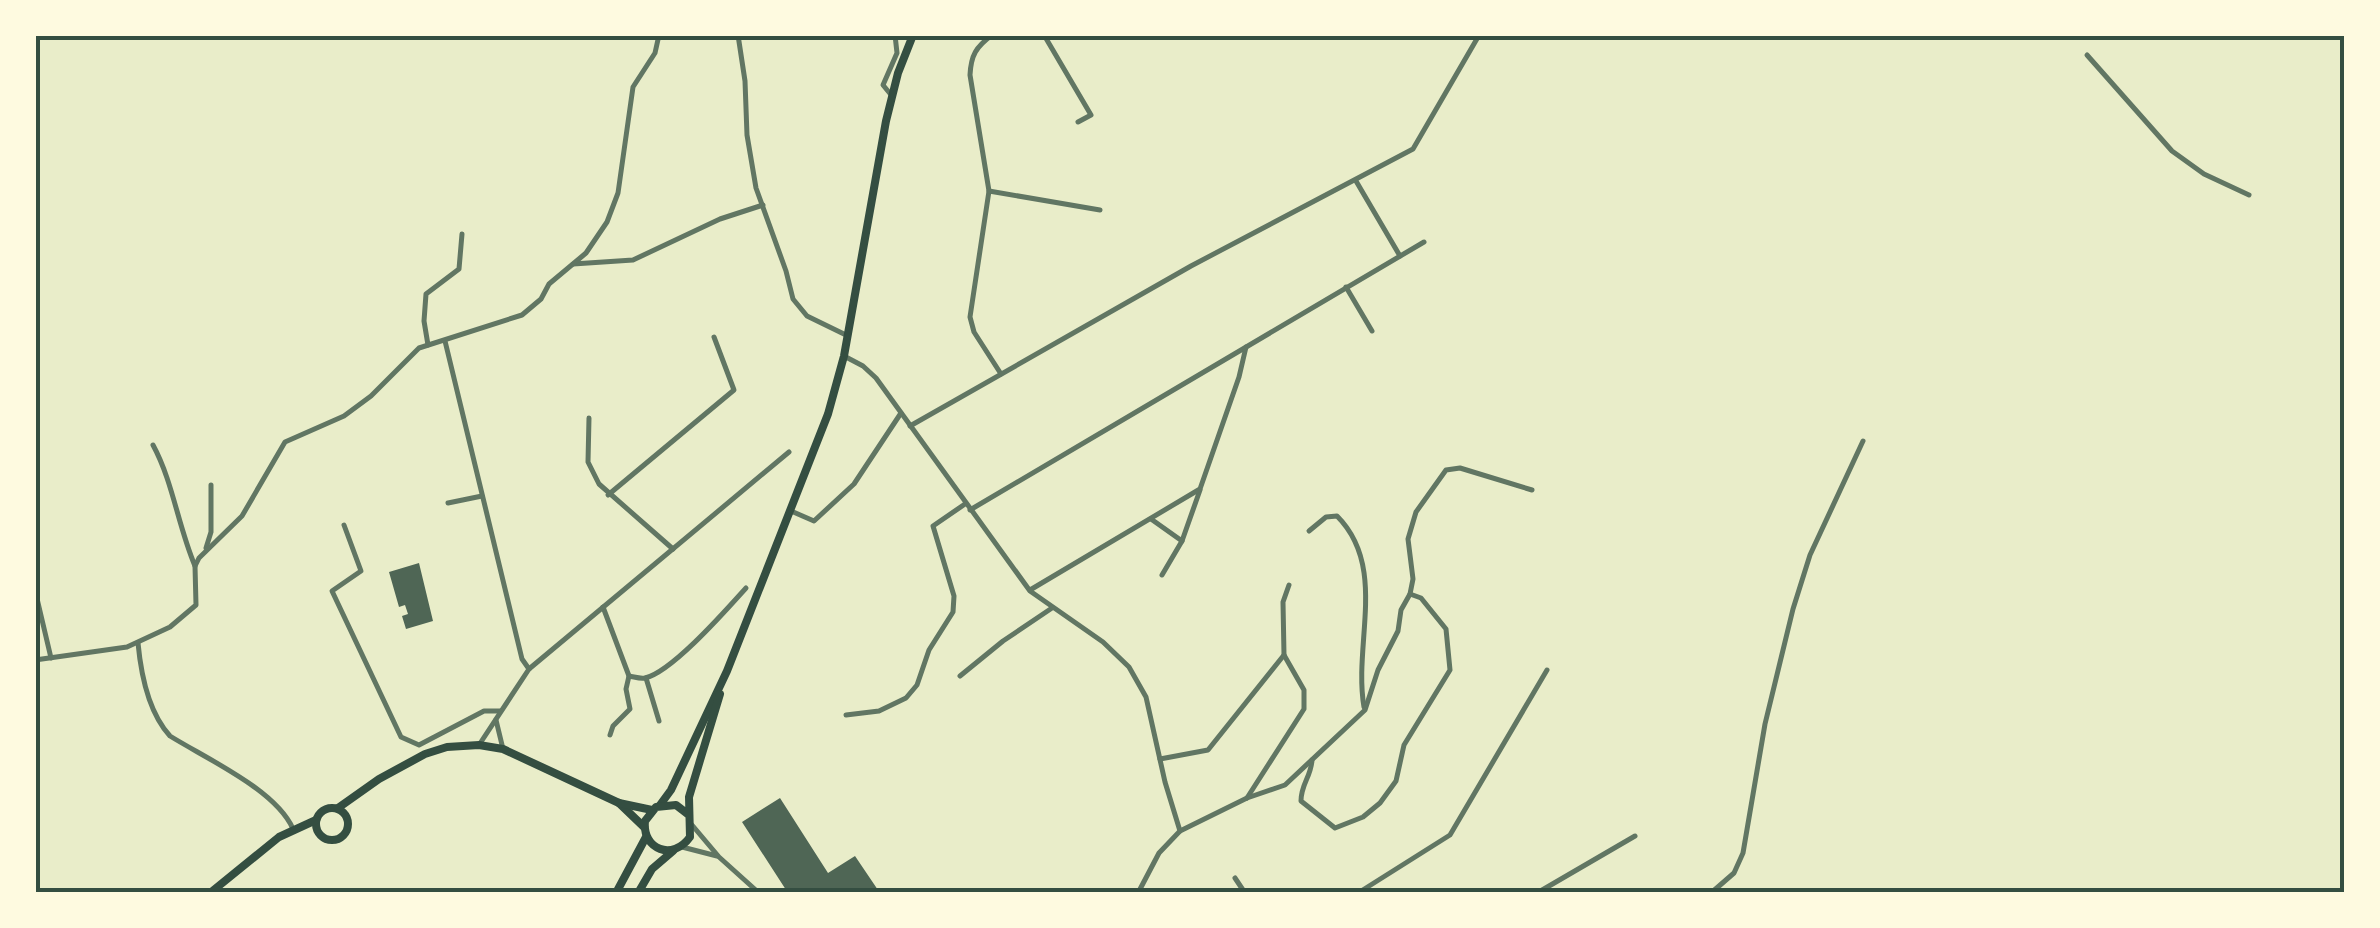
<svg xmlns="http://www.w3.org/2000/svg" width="2380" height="928" font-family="'Asap Condensed',sans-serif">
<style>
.building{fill:#4f6655}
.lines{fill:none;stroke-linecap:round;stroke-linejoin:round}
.minor{stroke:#617663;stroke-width:5}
.secondary{stroke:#344e41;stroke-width:8}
.primary{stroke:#344e41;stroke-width:8}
.neatline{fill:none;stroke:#344e41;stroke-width:4}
</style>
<rect width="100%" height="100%" fill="#e9edc9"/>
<g class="building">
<polygon points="419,563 433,621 406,629 402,616 408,614 405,605 399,607 389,572"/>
<polygon points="780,798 828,873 855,856 880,893 788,893 742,822"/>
</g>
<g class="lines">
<g class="minor">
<polyline points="738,35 745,81 747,135 756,188 786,271 793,299 807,316 846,335"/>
<path d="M 992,35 C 976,47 971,55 970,75 L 989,191 L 970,317 L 974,332 L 1001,374"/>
<polyline points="1044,35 1091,115 1078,122"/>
<polyline points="2087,55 2172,151 2204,174 2249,195"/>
<polyline points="892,96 883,85 897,53 895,35"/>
<polyline points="1356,181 1400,256"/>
<polyline points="989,191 1100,210"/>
<polyline points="573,264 633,260 720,219 763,205"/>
<polyline points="1346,287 1372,331"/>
<polyline points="445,341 522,659 529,669"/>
<polyline points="428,345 424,321 426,294 459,269 462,234"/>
<polyline points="844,356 863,366 876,378 1030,591 1103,642 1129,667 1146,697 1165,782 1180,831 1159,853 1138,893"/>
<polyline points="589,418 588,462 599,484 673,549"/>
<polyline points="910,426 1191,266 1413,149 1478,37"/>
<path d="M 153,445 C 173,482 178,526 195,566"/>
<polyline points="608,495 734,390 714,337"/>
<polyline points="448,503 482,496"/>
<polyline points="970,510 1424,242"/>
<polyline points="791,511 814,521 854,484 901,413"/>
<polyline points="1151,519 1182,541 1200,490"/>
<polyline points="344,525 361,571 332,591 401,737 419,745 484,711 500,711"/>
<path d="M 1309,531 L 1326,517 L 1337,516 C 1388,567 1353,644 1364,707"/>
<polyline points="206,548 211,532 211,485"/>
<polyline points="1162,575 1182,541"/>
<polyline points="35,590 51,658"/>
<polyline points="1030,590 1200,489 1239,377 1246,347"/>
<polyline points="603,607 629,676 626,689 630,709 613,726 610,735"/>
<path d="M 138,643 C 141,675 148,712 170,736 C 207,759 276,790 293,829"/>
<polyline points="35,660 127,647 170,627 196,605 195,566 199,558 242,516 285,442 344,416 371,396 419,348 522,315 541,299 549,284 586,253 607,222 618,193 633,87 655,53 659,35"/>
<path d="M 629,676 C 635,677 640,679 645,678 C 672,672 727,609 746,588"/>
<polyline points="960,676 1003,641 1052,608"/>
<polyline points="646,678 659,721"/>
<polyline points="846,715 879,711 906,698 917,685 929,650 953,612 954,596 933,526 965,504"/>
<polyline points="496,720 503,749"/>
<polyline points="479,745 529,669 789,452"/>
<polyline points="1160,759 1208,750 1284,655"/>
<path d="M 1312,760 C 1311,777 1301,784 1301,801 L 1335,828 L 1363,817 L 1380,803 L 1396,781 L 1404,745 L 1450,670 L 1446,629 L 1421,598 L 1410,594"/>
<polyline points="1247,798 1304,709 1304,690 1284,655 1283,602 1289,585"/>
<polyline points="692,825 719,857 759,893"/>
<polyline points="1180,831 1247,798 1285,785 1365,710 1378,670 1398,631 1401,610 1410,594 1413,579 1408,539 1416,512 1446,470 1460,468 1532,490"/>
<polyline points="682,847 717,856"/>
<polyline points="1235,878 1245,893"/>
<polyline points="1358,893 1450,835 1547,670"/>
<polyline points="1537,893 1635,836"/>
<polyline points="1711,893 1734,873 1743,853 1765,724 1793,609 1810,555 1863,441"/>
</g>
<g class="secondary">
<polyline points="619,803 644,827"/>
<circle cx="332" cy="824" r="16"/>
<polyline points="338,808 379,779 425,754 447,747 479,745 503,749 619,803 652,810"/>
<polyline points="210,893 279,837 316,820"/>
</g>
<g class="primary">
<polyline points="660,805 671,790 727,671 828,414 844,356 886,121 898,73 913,35"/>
<path d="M 689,815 L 676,805 L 656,807 L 645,821 C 642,850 673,861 690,837 L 689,797 L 720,694"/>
<polyline points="616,893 646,837"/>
<polyline points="638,893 652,869 673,851"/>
</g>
</g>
<rect width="2380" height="928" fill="none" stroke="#fefae0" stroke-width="75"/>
<rect x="38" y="38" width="2304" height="852" class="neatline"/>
</svg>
